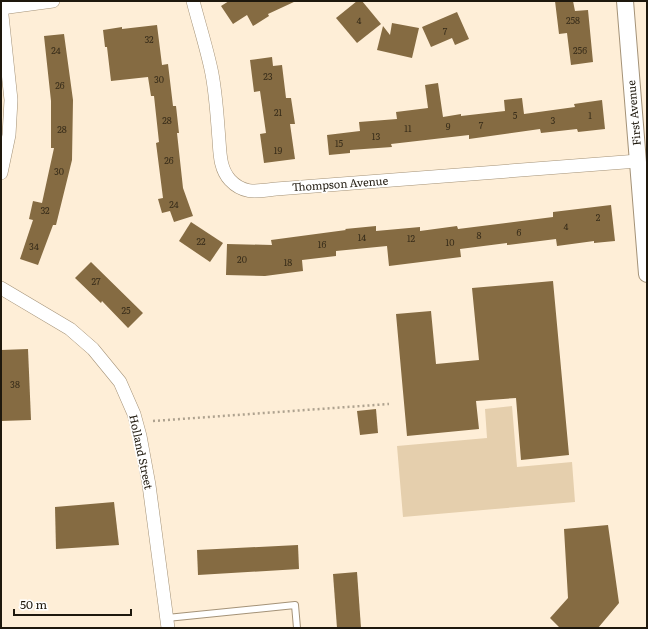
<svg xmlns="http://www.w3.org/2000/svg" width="648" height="629" font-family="Literata,serif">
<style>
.green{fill:#e5cfad}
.building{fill:#856b42}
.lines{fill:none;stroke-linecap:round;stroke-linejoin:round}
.service-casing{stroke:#a49277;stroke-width:8}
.minor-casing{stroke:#a49277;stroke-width:14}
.tertiary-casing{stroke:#a49277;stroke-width:18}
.path{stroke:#aea28f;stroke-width:2.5;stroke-dasharray:2 3;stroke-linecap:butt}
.service{stroke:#fff;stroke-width:6}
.minor{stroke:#fff;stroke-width:13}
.tertiary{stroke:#fff;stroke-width:16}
.labels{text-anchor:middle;stroke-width:3.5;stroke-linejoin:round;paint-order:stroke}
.number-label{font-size:9px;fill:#382d1a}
.street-label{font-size:11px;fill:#1e180d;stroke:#fff}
</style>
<rect width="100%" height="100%" fill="#feeed7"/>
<polygon class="green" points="512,406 517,467 572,462 575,502 403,517 397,446 487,438 485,409"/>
<g class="building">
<polygon points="229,1 296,1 268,14 269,16 253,26 247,15 233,24 221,6"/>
<polygon points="357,1 362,1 381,24 357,43 336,18"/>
<polygon points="555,1 573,1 575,11 588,10 593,62 571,65 567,33 559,34"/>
<polygon points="457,12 469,39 455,45 452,38 431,47 422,27"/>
<polygon points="392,23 419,28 412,58 377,50 383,26 390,35"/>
<polygon points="157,25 162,65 168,64 173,106 176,106 179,133 177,133 183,188 193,216 174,222 170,211 162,213 158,199 163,198 156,143 159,142 154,96 151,96 148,77 111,81 107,47 105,47 103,30 122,27 122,29"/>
<polygon points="64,34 73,100 72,160 56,225 53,225 38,265 20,259 33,220 29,219 33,201 42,203 54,148 51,148 51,101 44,36"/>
<polygon points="272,57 273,66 282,65 286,98 291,98 295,124 290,124 295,159 264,163 260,134 266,133 260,91 254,92 250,60"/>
<polygon points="438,83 443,117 461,114 461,116 505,111 504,100 522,98 524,114 575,107 574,104 602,100 605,129 578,132 577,129 541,133 540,129 469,139 469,135 391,144 392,147 350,150 350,153 329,155 327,135 360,131 359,122 397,119 396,112 428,108 425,85"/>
<polygon points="611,205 615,241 594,243 594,241 557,246 556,239 507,245 507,243 460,249 461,257 389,266 387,246 336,251 336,256 302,260 303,271 265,276 226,275 227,244 272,245 271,240 346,230 345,229 376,226 376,231 420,227 420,231 457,226 458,229 553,217 553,212"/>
<polygon points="191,222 223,243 210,262 179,241"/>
<polygon points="91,262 143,313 128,328 102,301 101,303 75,278"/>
<polygon points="553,281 569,455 521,460 516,398 476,401 479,429 407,436 396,314 431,311 436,364 479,360 472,288"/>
<polygon points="28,349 31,420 1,421 1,350"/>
<polygon points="376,409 378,433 360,435 357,411"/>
<polygon points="114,502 119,545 56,549 55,507"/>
<polygon points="608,525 619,603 598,628 560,628 550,618 568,598 564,529"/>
<polygon points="298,545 299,569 198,575 197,550"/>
<polygon points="357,572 361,628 337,628 333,574"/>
</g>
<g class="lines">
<defs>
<polyline id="service" points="167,618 295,605 297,628"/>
<g id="minor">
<path d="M 193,1 C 199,24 206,46 211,69 C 216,92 217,116 219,140 C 220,154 220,169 230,180 C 244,195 258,191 276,189 L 638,161"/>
<polyline points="1,6 11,100 9,135 1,173"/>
<polyline points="1,8 53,1"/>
<polyline points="1,288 70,329 93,349 120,382 134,414 140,436 149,485 168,628"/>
</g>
<polyline id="tertiary" points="625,1 647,274"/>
</defs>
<use href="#service" class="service-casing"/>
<use href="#minor" class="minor-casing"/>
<use href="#tertiary" class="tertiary-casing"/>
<polyline class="path" points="153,421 389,404"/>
<use href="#service" class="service"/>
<use href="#minor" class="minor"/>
<use href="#tertiary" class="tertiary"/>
</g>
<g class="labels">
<g class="number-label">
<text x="359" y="24">4</text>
<text x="573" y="24">258</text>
<text x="445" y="35">7</text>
<text x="149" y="43">32</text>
<text x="56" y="54">24</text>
<text x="580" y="54">256</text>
<text x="268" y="80">23</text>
<text x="159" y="83">30</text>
<text x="60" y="89">26</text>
<text x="278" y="116">21</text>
<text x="515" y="119">5</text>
<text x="590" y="119">1</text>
<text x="167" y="124">28</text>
<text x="553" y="124">3</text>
<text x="481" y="129">7</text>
<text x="448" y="130">9</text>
<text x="408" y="132">11</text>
<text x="62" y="133">28</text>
<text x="376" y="140">13</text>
<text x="339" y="147">15</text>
<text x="278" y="154">19</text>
<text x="169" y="164">26</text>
<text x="59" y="175">30</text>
<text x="174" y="208">24</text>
<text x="45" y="214">32</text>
<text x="598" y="221">2</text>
<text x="566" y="230">4</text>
<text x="519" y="236">6</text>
<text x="479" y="239">8</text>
<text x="362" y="241">14</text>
<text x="411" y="242">12</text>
<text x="201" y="245">22</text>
<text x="450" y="246">10</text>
<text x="322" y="248">16</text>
<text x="34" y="250">34</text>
<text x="242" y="263">20</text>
<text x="288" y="266">18</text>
<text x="96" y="285">27</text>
<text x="126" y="314">25</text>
<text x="15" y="388">38</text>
</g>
<g class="street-label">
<text transform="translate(634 113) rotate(-95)" y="4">First Avenue</text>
<text transform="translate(340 184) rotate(-4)" y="4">Thompson Avenue</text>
<text transform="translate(141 452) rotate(78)" y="4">Holland Street</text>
</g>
</g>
<rect width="648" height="629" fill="none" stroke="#1e180d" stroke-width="4"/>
<path d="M14 609v6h117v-6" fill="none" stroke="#1e180d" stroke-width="2"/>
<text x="20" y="609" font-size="12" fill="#1e180d" stroke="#ffffff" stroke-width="3" paint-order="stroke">50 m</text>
</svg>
